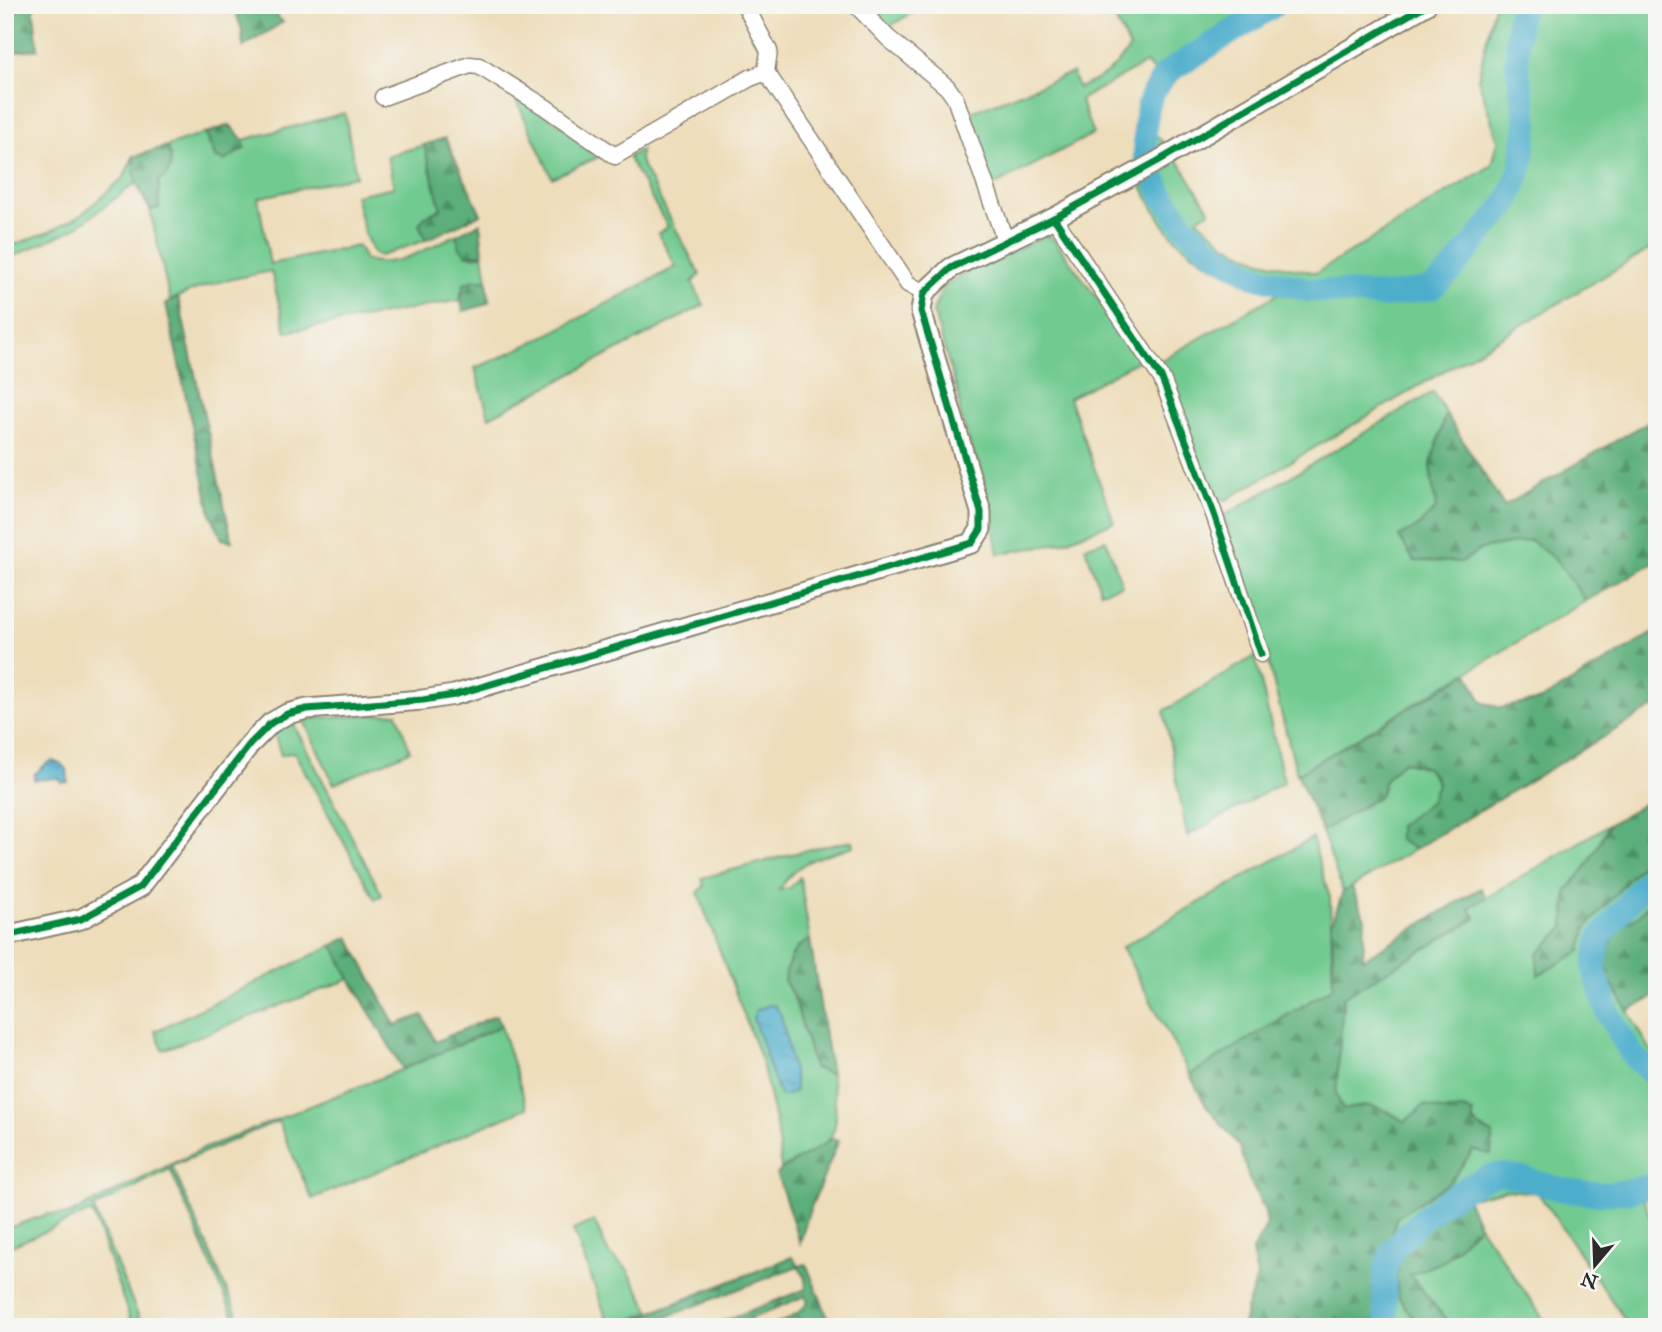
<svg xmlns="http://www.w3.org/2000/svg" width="1662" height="1332" font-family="'IM FELL Great Primer',serif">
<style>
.green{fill:#71ca90;stroke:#4e7a5e;stroke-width:2}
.forest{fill:url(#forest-firs);stroke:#446c52;stroke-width:2}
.water{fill:url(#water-ripples);stroke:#3c6c7c;stroke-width:2}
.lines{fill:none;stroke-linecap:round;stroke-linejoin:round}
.river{stroke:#4eaecc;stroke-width:24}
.minor-casing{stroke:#8c8472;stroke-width:19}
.tertiary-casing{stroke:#8c8472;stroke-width:23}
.minor{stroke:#fff;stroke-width:16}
.tertiary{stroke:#fff;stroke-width:19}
.cycleway-casing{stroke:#f6f6f2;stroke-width:11}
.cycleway{stroke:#00873e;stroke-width:7}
</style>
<defs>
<pattern id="forest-firs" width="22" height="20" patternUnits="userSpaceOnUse" patternTransform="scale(1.75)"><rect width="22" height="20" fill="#5cae7a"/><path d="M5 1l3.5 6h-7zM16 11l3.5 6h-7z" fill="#4c8e64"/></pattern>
<pattern id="water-ripples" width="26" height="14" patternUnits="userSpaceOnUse" patternTransform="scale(1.75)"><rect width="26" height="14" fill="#4eaecc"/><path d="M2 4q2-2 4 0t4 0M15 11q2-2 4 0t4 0" fill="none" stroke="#418ea6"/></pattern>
</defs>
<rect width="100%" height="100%" fill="#f6f6f2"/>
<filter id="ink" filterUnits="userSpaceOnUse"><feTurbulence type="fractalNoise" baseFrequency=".0143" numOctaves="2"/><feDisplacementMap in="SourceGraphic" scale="14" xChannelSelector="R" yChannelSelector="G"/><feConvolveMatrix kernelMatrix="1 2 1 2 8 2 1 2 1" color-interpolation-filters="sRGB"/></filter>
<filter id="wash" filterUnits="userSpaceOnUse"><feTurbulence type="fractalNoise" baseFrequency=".00686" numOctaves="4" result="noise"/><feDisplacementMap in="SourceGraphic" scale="28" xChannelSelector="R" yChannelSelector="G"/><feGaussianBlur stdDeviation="1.57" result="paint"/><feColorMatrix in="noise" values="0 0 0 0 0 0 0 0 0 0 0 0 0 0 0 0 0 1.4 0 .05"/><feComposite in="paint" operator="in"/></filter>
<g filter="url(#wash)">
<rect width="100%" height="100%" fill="#eeddba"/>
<g class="green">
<polygon points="870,5 925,5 887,28"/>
<path d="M 1125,5 L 1283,5 L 1208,55 L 1176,80 L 1164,92 L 1158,106 L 1154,133 L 1166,145 L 1137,163 L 1137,127 L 1147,90 L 1159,77 L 1146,63 L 1080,100 L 1093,134 L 991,187 L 968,113 L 1072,73 L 1078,88 C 1104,78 1113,70 1130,48 L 1112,13 Z"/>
<path d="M 1494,5 L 1657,5 L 1657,245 L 1226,500 L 1221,500 L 1212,493 L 1160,361 L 1281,292 C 1238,278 1192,264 1164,225 C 1155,212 1148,197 1140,183 L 1177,159 L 1210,211 L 1197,219 L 1227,245 L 1261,261 L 1316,273 L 1492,165 L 1498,141 L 1478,79 Z"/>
<polygon points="513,93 605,154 552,178"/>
<path d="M 345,113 L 356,176 L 258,198 L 270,264 L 358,246 L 365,260 C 397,269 427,248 456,235 L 460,248 L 473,257 L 483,254 L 487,280 L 474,280 L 461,292 L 461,300 L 286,332 L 271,271 C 238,278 200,284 170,301 L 150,210 L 159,208 L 159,181 L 171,156 L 167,146 L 206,133 L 209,146 L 245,148 L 243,140 Z"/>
<polygon points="424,145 441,209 426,216 419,224 426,240 381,256 374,254 365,235 355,195 394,187 387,156"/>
<path d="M 641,150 L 640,161 L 700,275 L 692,282 L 704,305 L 489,417 L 475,368 C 545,340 609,301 676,267 L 658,233 L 668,227 L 628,157 Z"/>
<polygon points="133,157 136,183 74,229 5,260 5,248 49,232 81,215 124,177"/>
<polygon points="1045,235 1055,241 1117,325 1117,331 1124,330 1143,358 1069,398 1114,522 1063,542 998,554 988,497 960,414 959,397 933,311 943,288 1003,249 1007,255"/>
<polygon points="1433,392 1446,414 1430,467 1436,509 1417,527 1414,560 1462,562 1481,549 1531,540 1557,561 1586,601 1297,774 1265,650 1224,516"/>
<polygon points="1106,540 1122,585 1101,592 1085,547"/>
<polygon points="1255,656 1284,782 1187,836 1164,711"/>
<polygon points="397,713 410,751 334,784 303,719"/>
<polygon points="287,722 293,723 382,895 375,899 294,752 281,755 274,733"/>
<polygon points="1403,761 1427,768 1437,783 1431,801 1399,826 1399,840 1415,849 1343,892 1322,831 1380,796 1385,780"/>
<polygon points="1610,824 1588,864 1567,891 1564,928 1537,955 1581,951 1586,928 1657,847 1657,894 1639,915 1619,928 1604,970 1653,1054 1657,1057 1657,1194 1644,1200 1657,1238 1657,1327 1630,1327 1538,1193 1505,1190 1467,1199 1416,1238 1398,1297 1420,1327 1356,1327 1356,1325 1382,1323 1377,1275 1397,1217 1450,1182 1474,1149 1479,1127 1463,1109 1444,1111 1424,1105 1405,1122 1388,1111 1343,1110 1336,1094 1343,997 1476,919 1469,908"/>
<polygon points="1312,838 1330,898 1333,987 1190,1075 1122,947"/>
<path d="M 853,841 L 854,846 C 822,856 797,859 779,890 L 790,888 L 800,877 L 810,940 C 792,947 788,962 784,980 L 795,1000 L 814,1068 L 831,1074 C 841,1140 840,1139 781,1169 L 777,1129 L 762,1063 L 698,893 L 704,886 L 702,878 L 815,848 Z"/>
<polygon points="333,945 350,979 163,1050 155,1031"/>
<polygon points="501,1026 527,1108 312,1199 278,1121 172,1166 243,1327 238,1327 170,1169 93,1208 143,1327 133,1327 93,1214 87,1213 5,1249 5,1229 48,1214 68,1215 200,1150 408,1067"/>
<polygon points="594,1221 609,1254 627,1269 651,1312 610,1327 573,1230"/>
<polygon points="1479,1225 1549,1327 1452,1327 1409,1275 1444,1261"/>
</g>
<g class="forest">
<polygon points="5,5 33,5 38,49 18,51 5,57"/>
<polygon points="233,5 265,5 283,22 243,47 242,30"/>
<polygon points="230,125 243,140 245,148 224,161 215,157 206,133"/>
<polygon points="445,138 481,214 426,240 419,224 426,216 441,209 424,145"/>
<path d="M 167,146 C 172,160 174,173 159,181 L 159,208 L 150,210 L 136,183 L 133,157 Z"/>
<polygon points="480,223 483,254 467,255 460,248 456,235"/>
<polygon points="474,280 487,280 489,302 481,306 463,311 461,300 464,284"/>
<polygon points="178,297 232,541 222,539 211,514 166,304"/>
<polygon points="1446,414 1504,506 1657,417 1657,561 1586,601 1557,561 1531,540 1481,549 1462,562 1414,561 1399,537 1417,527 1436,509 1430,467"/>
<polygon points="1657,631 1657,705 1415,849 1399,840 1399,826 1431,801 1437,783 1427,768 1403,761 1385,780 1380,796 1322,831 1297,774 1468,673 1482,702 1500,708 1541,700"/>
<polygon points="1657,796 1657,847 1586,928 1581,951 1538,975 1537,955 1564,928 1567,891 1588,864 1610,824"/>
<path d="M 1352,887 L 1365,919 L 1363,959 L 1481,888 L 1486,898 L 1469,908 L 1476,918 L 1343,997 L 1336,1094 L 1343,1110 C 1373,1102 1380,1106 1405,1122 L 1424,1105 L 1444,1111 L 1463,1109 L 1473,1113 L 1473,1121 L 1479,1127 L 1493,1134 L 1491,1154 L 1473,1150 L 1450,1182 L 1397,1217 L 1377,1275 L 1382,1323 L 1357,1325 L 1356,1327 L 1243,1327 L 1246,1310 L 1257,1277 L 1252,1251 L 1267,1225 L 1265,1211 L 1249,1179 L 1240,1147 L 1205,1104 L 1190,1075 L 1333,987 L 1332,923 L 1343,892 Z"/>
<polygon points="1657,894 1657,995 1628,1011 1604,970 1610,945 1619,928 1639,915"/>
<polygon points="349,937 395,1025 423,1015 435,1042 496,1015 501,1026 403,1069 350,979 333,945"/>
<path d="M 810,940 L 831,1074 L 814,1068 L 795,1000 L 784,980 C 788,963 792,947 810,940 Z"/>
<path d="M 831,1139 L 839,1140 L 809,1212 L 800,1243 L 777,1174 C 791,1160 814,1154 831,1139 Z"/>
<polygon points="1467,1199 1479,1225 1444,1261 1410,1275 1452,1327 1420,1327 1398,1297 1396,1279 1401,1253 1416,1238"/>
<path d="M 792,1257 L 799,1266 L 806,1264 L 832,1327 L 810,1324 L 804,1327 L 770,1327 C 785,1321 798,1316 808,1302 L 805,1296 L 731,1327 L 708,1327 L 806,1289 L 805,1277 L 798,1266 L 641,1327 L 615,1327 Z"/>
</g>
<g class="water">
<polygon points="52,761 61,764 67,769 68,782 62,783 59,778 34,780 34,775 47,763"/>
<polygon points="769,1005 775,1006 781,1015 795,1080 795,1092 785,1096 780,1095 777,1088 753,1018 756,1010"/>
</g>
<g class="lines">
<g class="river">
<polyline points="1275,5 1166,73 1153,93 1148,106 1145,127 1145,155 1162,195 1185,227 1214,253 1254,276 1309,290 1386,296 1432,288 1451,271 1508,202 1521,168 1527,124 1517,65 1518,19 1524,5"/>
<polyline points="1657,868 1600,937 1594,968 1609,1015 1633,1056 1657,1078"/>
<path d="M 1388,1327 C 1384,1307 1381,1277 1389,1258 C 1399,1232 1471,1177 1498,1175 C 1518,1174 1537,1183 1556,1188 C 1590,1196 1623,1195 1657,1184"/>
</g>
</g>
</g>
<g filter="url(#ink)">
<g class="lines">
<defs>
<g id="minor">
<polyline points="745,5 769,51 766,72 908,284 924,293"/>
<polyline points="856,5 888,38 947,87 955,98 1005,240"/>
<polyline points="383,97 470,65 479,66 545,107 615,156 750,78 766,72"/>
<polyline points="1054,218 1162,379 1214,514 1261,654"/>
</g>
<polyline id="tertiary" points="5,936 81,919 140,887 250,744 271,723 287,714 307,709 423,700 454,695 972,543 981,529 981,512 921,311 924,293 951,268 1054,218 1158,161 1426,5"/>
</defs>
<use href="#minor" class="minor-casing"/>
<use href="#tertiary" class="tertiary-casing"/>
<use href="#minor" class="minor"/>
<use href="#tertiary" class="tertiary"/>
<defs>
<g id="cycleway">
<polyline points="1054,218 1162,379 1214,514 1261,654"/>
<polyline points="5,936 81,919 140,887 250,744 271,723 287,714 307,709 423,700 454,695 972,543 981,529 981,512 921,311 924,293 951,268 1054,218 1158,161 1426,5"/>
</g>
</defs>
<use href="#cycleway" class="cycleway-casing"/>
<use href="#cycleway" class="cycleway"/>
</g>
</g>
<rect width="1662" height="1332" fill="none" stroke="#f6f6f2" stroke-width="28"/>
<g transform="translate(1595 1265) rotate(199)" stroke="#f6f6f2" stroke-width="5" paint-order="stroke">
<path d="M0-5L12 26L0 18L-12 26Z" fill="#2b2b2b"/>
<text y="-10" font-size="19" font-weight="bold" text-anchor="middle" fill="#2b2b2b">N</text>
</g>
</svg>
